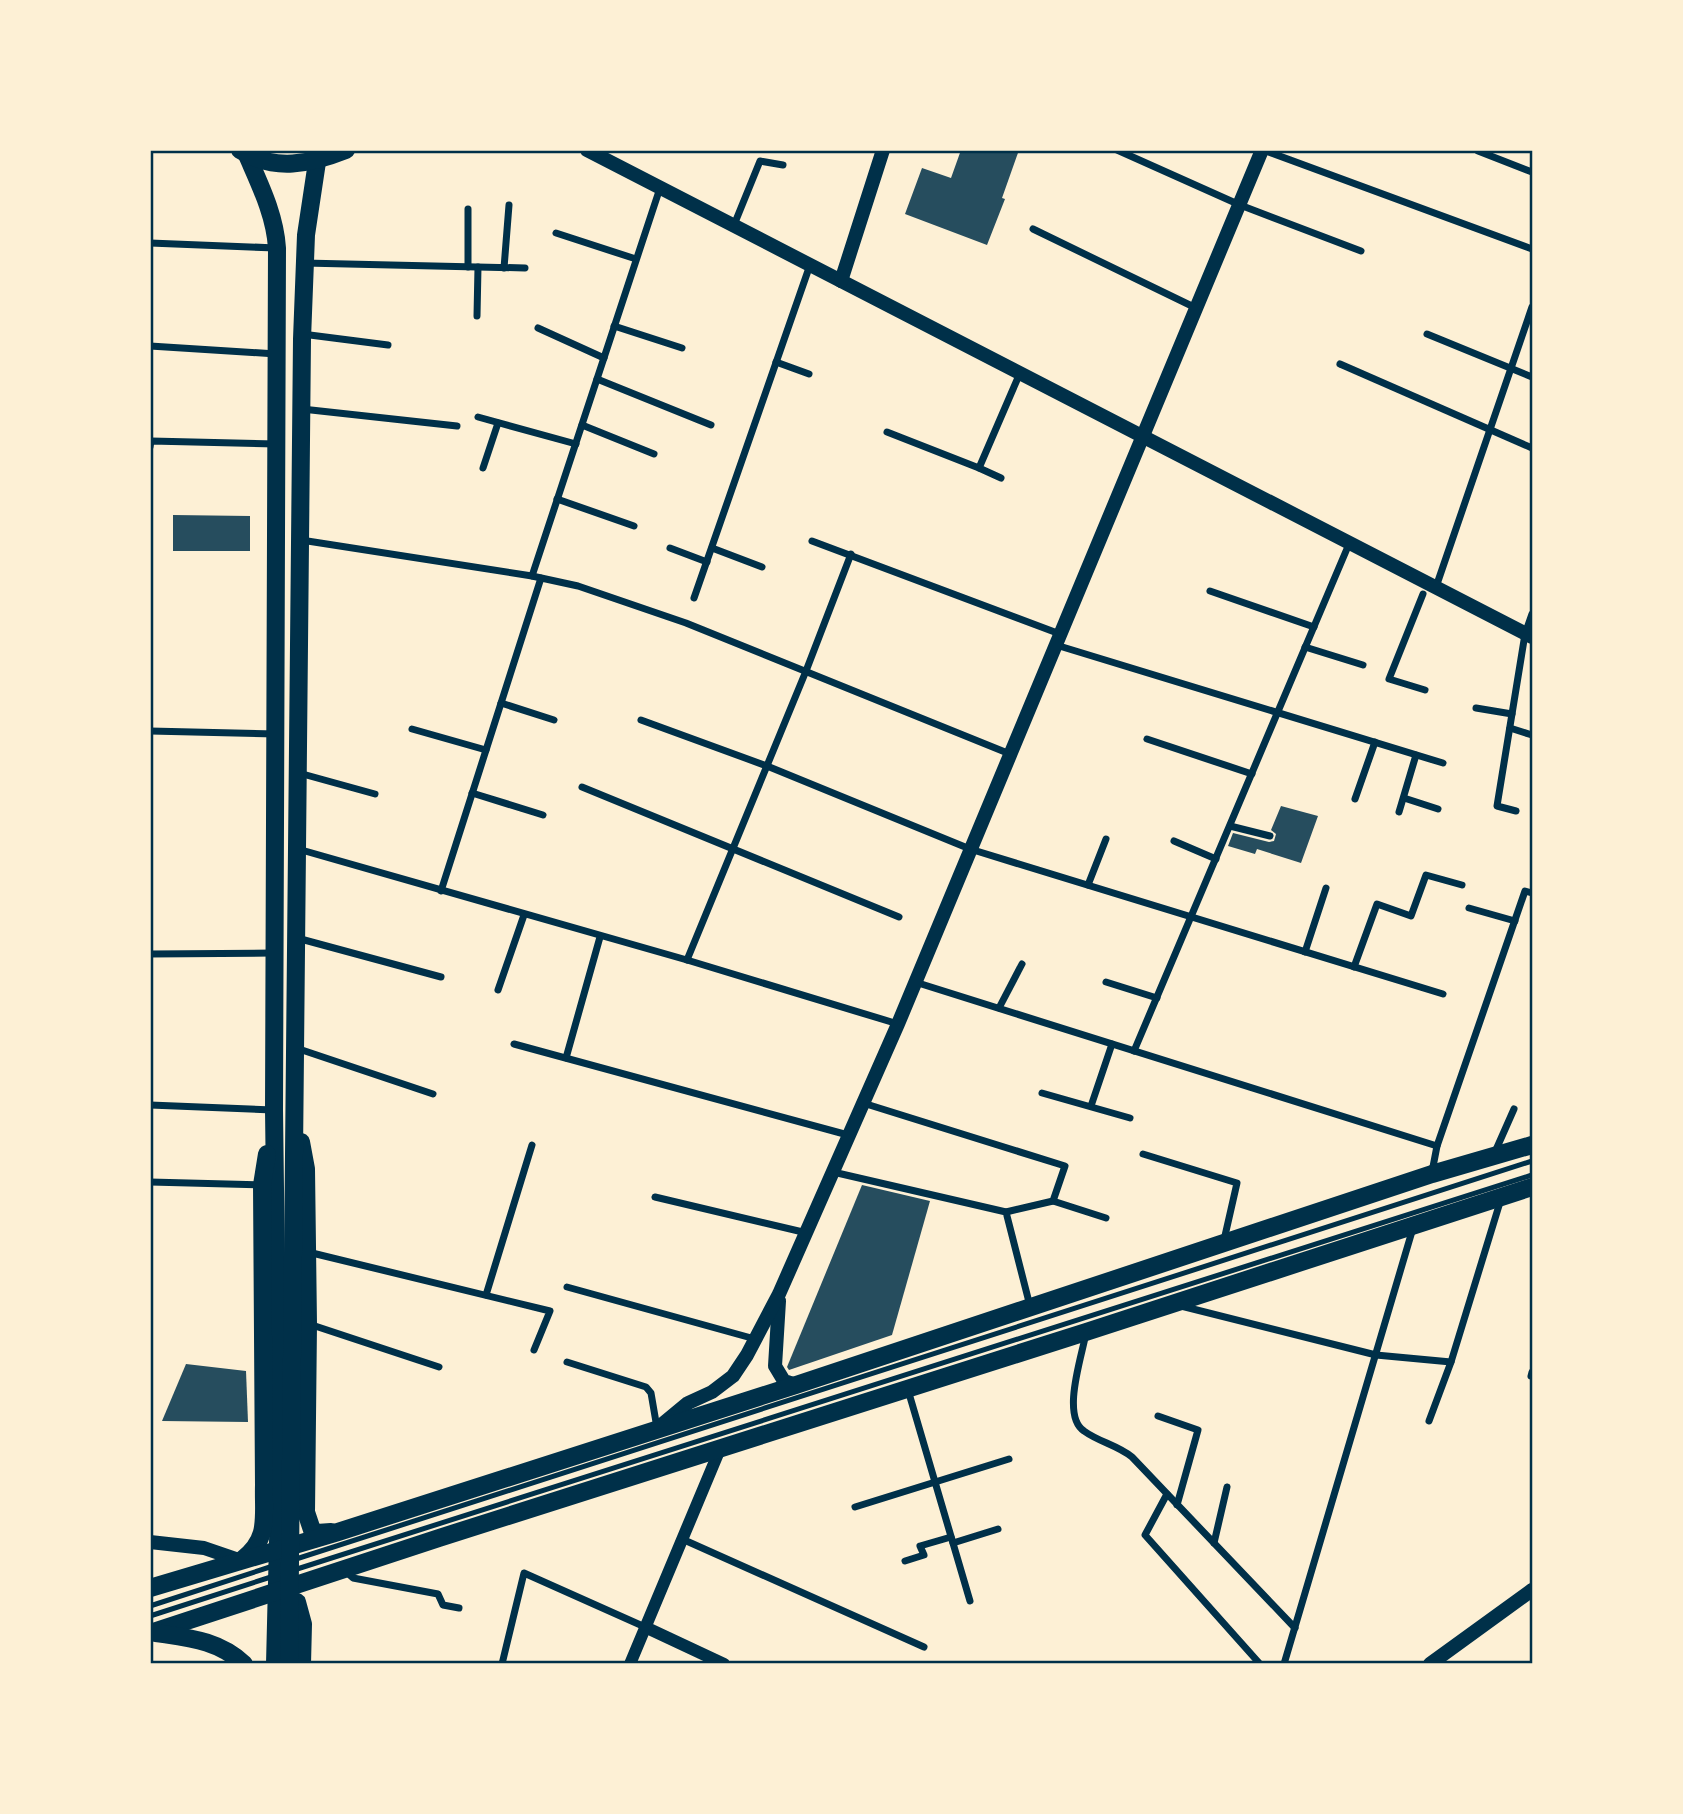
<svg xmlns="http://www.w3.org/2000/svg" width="1683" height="1814" font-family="Roboto,sans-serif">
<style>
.building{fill:#264d5e}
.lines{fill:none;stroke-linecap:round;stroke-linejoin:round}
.service{stroke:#003049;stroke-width:5}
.minor{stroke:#003049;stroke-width:7}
.tertiary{stroke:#003049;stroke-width:12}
.secondary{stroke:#003049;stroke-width:14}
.primary{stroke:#003049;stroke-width:18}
.trunk{stroke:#003049;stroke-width:18}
.neatline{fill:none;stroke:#003049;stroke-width:2.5}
</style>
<rect width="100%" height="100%" fill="#fdf0d5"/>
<g class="building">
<polygon points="961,150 1019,150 1002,198 1005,199 987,245 905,214 922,168 951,178"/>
<polygon points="173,515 250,516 250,551 173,551"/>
<polygon points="1281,806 1318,816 1301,863 1257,849 1255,854 1228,846 1233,833 1269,842 1274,841 1276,834 1271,830"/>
<polygon points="862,1185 930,1201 892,1335 789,1370 787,1367"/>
<polygon points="186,1364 246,1371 248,1422 162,1421"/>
</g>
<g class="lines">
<g class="service">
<polyline points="293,1560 1532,1161"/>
<polyline points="294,1570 1532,1175"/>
<polyline points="150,1606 273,1566"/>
<polyline points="150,1616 274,1576"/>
</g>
<g class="minor">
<polyline points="1117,150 1240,205 1361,251"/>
<polyline points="1263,150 1532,249"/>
<polyline points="1478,151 1532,172"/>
<polyline points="468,209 468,267"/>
<polyline points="734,225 760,161 783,165"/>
<polyline points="1033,229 1196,308"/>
<polyline points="556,233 636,259"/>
<polyline points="150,243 276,248"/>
<polyline points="304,263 525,268"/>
<polyline points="504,268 509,205"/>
<polyline points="477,316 478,267"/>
<polyline points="614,326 682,348"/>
<polyline points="538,328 604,358"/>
<polyline points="302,334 388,345"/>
<polyline points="1427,334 1532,377"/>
<polyline points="150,346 276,354"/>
<polyline points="776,362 809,374"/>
<polyline points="1340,364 1532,448"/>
<polyline points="597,379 711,425"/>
<polyline points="302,409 457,426"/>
<polyline points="478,417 576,444"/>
<polyline points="582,425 654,454"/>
<polyline points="887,432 979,468"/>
<polyline points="150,447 151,441 276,444"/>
<polyline points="483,468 498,423"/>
<polyline points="1001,478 979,468 1020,373"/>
<polyline points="557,499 634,526"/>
<polyline points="301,540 532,576 578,586 686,623 1010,754"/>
<polyline points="812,541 1060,634"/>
<polyline points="670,548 707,562"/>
<polyline points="712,548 762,567"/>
<polyline points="532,576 660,188"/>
<polyline points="1436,587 1532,307"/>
<polyline points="1210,591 1314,627"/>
<polyline points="1423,594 1389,679 1425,690"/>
<polyline points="694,598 810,265"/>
<polyline points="1056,645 1443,763"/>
<polyline points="1305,647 1363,665"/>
<polyline points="501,703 554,720"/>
<polyline points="1476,708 1512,714"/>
<polyline points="641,720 767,766 970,849 1443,994"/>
<polyline points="1510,728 1532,735"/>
<polyline points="412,729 486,750"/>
<polyline points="150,731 276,734"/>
<polyline points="1147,739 1252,774"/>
<polyline points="299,773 375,794"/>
<polyline points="582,787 899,917"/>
<polyline points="472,793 543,815"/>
<polyline points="1404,798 1438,809"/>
<polyline points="1355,799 1375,742"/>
<polyline points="1516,811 1497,806 1525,634 1532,614"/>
<polyline points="1399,812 1416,755"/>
<polyline points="1230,826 1270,836"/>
<polyline points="1174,841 1216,859"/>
<polyline points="298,849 687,960 898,1024"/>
<polyline points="1088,885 1106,839"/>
<polyline points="441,891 541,578"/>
<polyline points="1469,908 1515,921"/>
<polyline points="297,938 441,977"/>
<polyline points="1305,952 1326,888"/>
<polyline points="150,954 272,953"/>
<polyline points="687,960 806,671 851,554"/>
<polyline points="1354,967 1377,904 1411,916 1426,875 1462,885"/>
<polyline points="915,982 1437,1146"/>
<polyline points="1106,982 1157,998"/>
<polyline points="498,990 524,915"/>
<polyline points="999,1008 1022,964"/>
<polyline points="514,1044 848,1135"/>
<polyline points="296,1048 433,1094"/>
<polyline points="1134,1051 1349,544"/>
<polyline points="566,1058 600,937"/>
<polyline points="1042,1093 1130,1118"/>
<polyline points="863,1103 1065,1166 1053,1201 1006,1212"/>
<polyline points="150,1105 273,1110"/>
<polyline points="1091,1106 1112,1044"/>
<polyline points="1495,1152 1514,1109"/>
<polyline points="1143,1154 1237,1183 1224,1240"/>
<polyline points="833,1172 1006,1212 1030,1306"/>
<polyline points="1432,1172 1437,1146 1525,891 1532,893"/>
<polyline points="150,1182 262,1185"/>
<polyline points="655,1197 807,1233"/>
<polyline points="1053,1201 1106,1218"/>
<polyline points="308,1252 550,1311 534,1350"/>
<polyline points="567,1287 755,1339"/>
<polyline points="486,1295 532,1145"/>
<polyline points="1181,1306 1376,1355 1451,1362 1501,1199"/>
<polyline points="309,1324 439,1367"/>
<path d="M 1086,1333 C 1082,1356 1061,1416 1084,1431 C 1099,1442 1117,1445 1132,1457 L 1295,1628"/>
<polyline points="567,1362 646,1387 651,1393 657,1428"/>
<polyline points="1531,1376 1532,1372"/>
<polyline points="908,1390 970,1601"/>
<polyline points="1158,1416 1198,1430 1177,1505"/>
<polyline points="1429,1421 1451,1362"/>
<polyline points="1167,1494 1145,1535 1260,1664"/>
<polyline points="855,1507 1009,1459"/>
<polyline points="682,1539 924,1647"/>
<polyline points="953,1543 998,1529"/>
<polyline points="1214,1543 1227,1487"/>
<polyline points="905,1561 924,1555 920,1546 951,1537"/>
<polyline points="344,1570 353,1578 438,1594 443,1605 459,1608"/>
<polyline points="502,1664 524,1573 645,1627"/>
<polyline points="1284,1664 1413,1228"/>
</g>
<g class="tertiary">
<polyline points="645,1627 724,1664"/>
<polyline points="630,1664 720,1449"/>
</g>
<g class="secondary">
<polyline points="587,150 1532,637"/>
<polyline points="841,281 883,150"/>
<polyline points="779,1301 775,1366 784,1381 796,1385"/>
<polyline points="659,1427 688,1403 712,1392 733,1376 747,1355 779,1294 898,1024 1262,150"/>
<polyline points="150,1542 204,1548 242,1561"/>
<polyline points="1430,1664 1532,1590"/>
</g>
<g class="primary">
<path d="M 247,155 C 260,185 275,215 277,248 L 274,1110 L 279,1502 L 275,1664"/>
<polyline points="301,1142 306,1169 308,1324 306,1512 312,1530 317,1533 331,1532"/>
<path d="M 243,1559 C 270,1538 263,1517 264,1485 L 262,1185 L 267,1154"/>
<polyline points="150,1588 338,1532 796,1385 1432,1174 1532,1145"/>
<polyline points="297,1602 303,1624 302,1664"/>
<polyline points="150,1633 439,1538 1086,1332 1532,1187"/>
<path d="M 156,1633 C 189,1638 218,1640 244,1664"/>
<polyline points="289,1664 302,339 306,235 317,162"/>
</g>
<path class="trunk" d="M 240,150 C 274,172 311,164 346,150"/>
</g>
<rect width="1683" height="1814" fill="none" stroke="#fdf0d5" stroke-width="304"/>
<rect x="152" y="152" width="1379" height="1510" class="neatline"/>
</svg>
